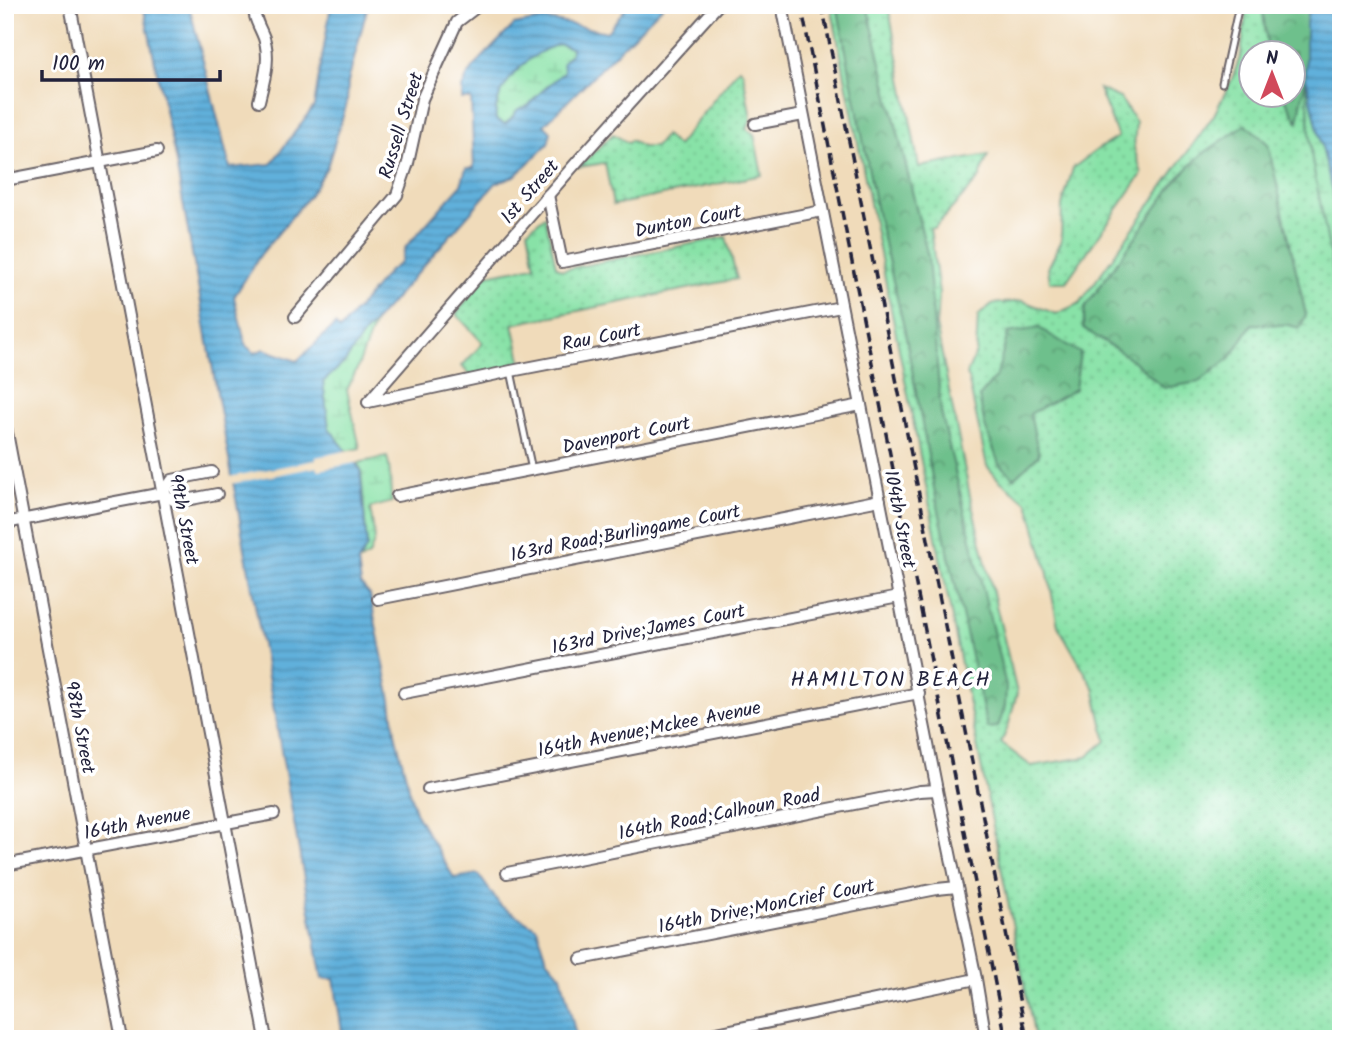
<svg xmlns="http://www.w3.org/2000/svg" width="1346" height="1044" font-family="Kalam,sans-serif">
<style>
.grass{fill:url(#grass-dots);stroke:#558271;stroke-width:2;fill-rule:evenodd}
.forest{fill:url(#forest-crowns);stroke:#487164;stroke-width:2}
.wetland{fill:url(#wetland-marsh);stroke:#558271;stroke-width:2}
.water{fill:url(#water-rules);stroke:#42698b;stroke-width:2;fill-rule:evenodd}
.pier{fill:#f0dbba}
.lines{fill:none;stroke-linecap:round;stroke-linejoin:round}
.service-casing{stroke:#6a6367;stroke-width:9}
.minor-casing{stroke:#6a6367;stroke-width:14}
.service{stroke:#fff;stroke-width:5}
.minor{stroke:#fff;stroke-width:10}
.rail{stroke:#22223b;stroke-width:3.5;stroke-dasharray:10 5;stroke-linecap:butt}
.labels{text-anchor:middle;stroke-width:7;stroke-linejoin:round;paint-order:stroke}
.street-label{font-size:19px;fill:#22223b;stroke:#fff}
.neighbourhood-label{font-size:21px;letter-spacing:2px;fill:#22223b;stroke:#fff}
</style>
<defs>
<pattern id="grass-dots" width="8" height="8" patternUnits="userSpaceOnUse" patternTransform="scale(1.75)"><rect width="8" height="8" fill="#88e2a7"/><path d="M2 2h.1M6 6h.1" fill="none" stroke="#75c291" stroke-width="1.8" stroke-linecap="round"/></pattern>
<pattern id="forest-crowns" width="20" height="18" patternUnits="userSpaceOnUse" patternTransform="scale(1.75)"><rect width="20" height="18" fill="#6ec08c"/><path d="M2 6a3 3 0 1 1 6 0M12 15a3 3 0 1 1 6 0" fill="none" stroke="#5a9c74"/></pattern>
<pattern id="wetland-marsh" width="20" height="14" patternUnits="userSpaceOnUse" patternTransform="scale(1.75)"><rect width="20" height="14" fill="#88e2a7"/><path d="M1 5h8M5 5V1M11 12h8M15 12V8" fill="none" stroke="#75c291"/></pattern>
<pattern id="water-rules" width="6" height="5" patternUnits="userSpaceOnUse" patternTransform="scale(1.75)"><rect width="6" height="5" fill="#61b0db"/><path d="M0 2.5h6" fill="none" stroke="#508fb3"/></pattern>
</defs>
<rect width="100%" height="100%" fill="#fff"/>
<filter id="ink" filterUnits="userSpaceOnUse"><feTurbulence type="fractalNoise" baseFrequency=".0143" numOctaves="2"/><feDisplacementMap in="SourceGraphic" scale="14" xChannelSelector="R" yChannelSelector="G"/><feConvolveMatrix kernelMatrix="1 2 1 2 8 2 1 2 1" color-interpolation-filters="sRGB"/></filter>
<filter id="wash" filterUnits="userSpaceOnUse"><feTurbulence type="fractalNoise" baseFrequency=".00686" numOctaves="4" result="noise"/><feDisplacementMap in="SourceGraphic" scale="28" xChannelSelector="R" yChannelSelector="G"/><feGaussianBlur stdDeviation="1.57" result="paint"/><feColorMatrix in="noise" values="0 0 0 0 0 0 0 0 0 0 0 0 0 0 0 0 0 1.4 0 .05"/><feComposite in="paint" operator="in"/></filter>
<g filter="url(#wash)">
<rect width="100%" height="100%" fill="#f0dbba"/>
<g class="grass">
<path d="M 831,5 L 888,5 L 919,167 L 988,155 L 979,179 L 934,228 L 930,228 L 939,293 L 936,325 L 971,501 L 1017,693 L 1008,727 L 1001,743 L 1031,766 L 1087,757 L 1106,741 L 1094,688 L 1058,626 L 1047,569 L 1028,503 L 999,480 L 987,466 L 967,373 L 976,353 L 978,316 L 992,304 L 1023,301 L 1056,314 L 1080,303 L 1214,115 L 1232,79 L 1241,54 L 1247,5 L 1309,5 L 1306,23 L 1306,78 L 1312,160 L 1341,310 L 1341,1039 L 1035,1039 ZM 1252,52 L 1294,52 L 1294,94 L 1252,94 Z"/>
<polygon points="739,68 743,72 751,119 747,129 754,134 762,175 613,205 605,163 579,167 613,134 628,143 631,140 642,147 655,147 665,135 677,146"/>
<polygon points="1099,89 1120,98 1136,122 1134,148 1142,174 1066,282 1050,282 1048,268 1061,242 1062,206 1073,168 1098,149 1118,137"/>
<polygon points="545,216 556,266 562,270 726,237 737,279 513,324 522,364 470,376 462,366 483,343 456,314 486,275 535,266 528,230"/>
</g>
<g class="forest">
<polygon points="837,5 867,5 928,257 941,412 1006,686 1005,706 998,727 987,728 934,488 905,332 877,213"/>
<polygon points="1262,5 1309,5 1306,23 1306,78 1298,122 1283,95 1294,94 1294,52 1268,52"/>
<polygon points="1246,124 1268,144 1306,315 1300,328 1288,325 1252,324 1231,357 1199,382 1164,388 1131,359 1083,328 1085,307 1178,178 1201,155"/>
<polygon points="1039,328 1080,353 1075,389 1030,414 1039,455 1014,478 999,464 985,426 979,397 997,375 1008,333"/>
</g>
<g class="wetland">
<path d="M 559,44 L 572,48 L 571,54 L 564,72 L 540,93 L 528,106 L 518,109 L 511,119 L 505,124 L 496,120 C 492,94 518,65 539,53 C 545,49 553,46 559,44 Z"/>
<polygon points="1306,78 1341,229 1341,310 1312,160"/>
<polygon points="375,322 357,369 347,390 360,448 347,451 329,428 323,381 345,362 363,335"/>
<path d="M 387,457 C 392,473 389,485 392,502 L 370,508 L 375,539 L 369,556 L 358,562 L 367,547 L 361,469 L 357,463 Z"/>
</g>
<g class="water">
<path d="M 143,5 L 189,5 L 230,168 L 271,164 L 314,106 L 331,5 L 368,5 L 348,82 L 347,103 L 327,167 L 309,196 L 261,254 L 234,297 L 246,346 L 255,353 L 264,349 L 297,361 L 335,325 L 340,330 L 389,271 L 400,263 L 405,248 L 461,185 L 466,168 L 474,168 L 471,99 L 462,99 L 462,88 L 467,77 L 478,62 L 514,25 L 545,19 L 607,32 L 628,5 L 664,5 L 544,125 L 551,132 L 548,144 L 515,176 L 496,183 L 363,335 L 345,362 L 323,382 L 329,428 L 360,469 L 367,547 L 358,562 L 361,585 L 370,595 L 391,700 L 395,733 L 415,812 L 454,878 L 478,874 L 501,906 L 537,928 L 547,959 L 561,975 L 577,1039 L 343,1039 L 334,979 L 322,979 L 175,158 ZM 559,44 L 571,48 L 571,54 L 563,62 L 564,72 L 540,93 L 528,106 L 518,109 L 511,119 L 505,124 L 496,120 C 492,94 518,65 539,53 C 545,49 552,47 559,44 Z"/>
<polygon points="1309,5 1341,5 1341,229 1306,78 1306,23"/>
</g>
<polygon class="pier" points="350,450 360,462 319,470 317,467 230,484 229,477 316,460 316,457"/>
</g>
<g filter="url(#ink)">
<g class="lines">
<defs>
<g id="service">
<polyline points="1222,83 1239,5"/>
<polyline points="511,371 532,470"/>
</g>
<g id="minor">
<polyline points="70,5 266,1039"/>
<path d="M 254,5 C 253,18 260,27 264,38 C 271,59 264,80 259,101"/>
<polyline points="782,5 937,790 976,979 986,1039"/>
<polyline points="755,124 803,115"/>
<polyline points="5,180 157,151"/>
<polyline points="548,195 562,262 822,211"/>
<polyline points="295,317 397,195 408,163 422,99 457,22 479,5"/>
<polyline points="368,402 583,155 718,5"/>
<polyline points="368,402 511,371 841,307"/>
<polyline points="5,422 122,1039"/>
<polyline points="163,493 176,502 217,494"/>
<polyline points="397,496 861,405"/>
<polyline points="5,523 163,493 172,480 212,472"/>
<polyline points="378,599 880,500"/>
<polyline points="404,693 899,597"/>
<polyline points="428,789 919,693"/>
<polyline points="5,865 274,814"/>
<polyline points="507,873 920,791 937,790"/>
<polyline points="581,959 937,889 957,887"/>
<polyline points="688,1039 976,979"/>
</g>
</defs>
<use href="#service" class="service-casing"/>
<use href="#minor" class="minor-casing"/>
<use href="#service" class="service"/>
<use href="#minor" class="minor"/>
<g class="rail">
<polyline points="801,5 1006,1039"/>
<polyline points="822,5 1027,1039"/>
</g>
</g>
</g>
<g class="labels">
<g class="street-label">
<text transform="translate(400 125) rotate(-73)" y="7">Russell Street</text>
<text transform="translate(529 191) rotate(-49)" y="7">1st Street</text>
<text transform="translate(688 220) rotate(-11)" y="7">Dunton Court</text>
<text transform="translate(601 336) rotate(-11)" y="7">Rau Court</text>
<text transform="translate(626 434) rotate(-11)" y="7">Davenport Court</text>
<text transform="translate(185 519) rotate(79)" y="7">99th Street</text>
<text transform="translate(901 519) rotate(79)" y="7">104th Street</text>
<text transform="translate(625 532) rotate(-11)" y="7">163rd Road;Burlingame Court</text>
<text transform="translate(648 628) rotate(-11)" y="7">163rd Drive;James Court</text>
<text transform="translate(81 727) rotate(79)" y="7">98th Street</text>
<text transform="translate(649 728) rotate(-11)" y="7">164th Avenue;Mckee Avenue</text>
<text transform="translate(719 813) rotate(-11)" y="7">164th Road;Calhoun Road</text>
<text transform="translate(137 822) rotate(-11)" y="7">164th Avenue</text>
<text transform="translate(766 905) rotate(-11)" y="7">164th Drive;MonCrief Court</text>
</g>
<g class="neighbourhood-label">
<text x="891" y="686">HAMILTON BEACH</text>
</g>
</g>
<rect width="1346" height="1044" fill="none" stroke="#fff" stroke-width="28"/>
<g transform="translate(1272 74)"><circle r="33" fill="#ffffff" stroke="#a7a7b1" stroke-width="2"/>
<path d="M0-5L12 26L0 18L-12 26Z" fill="#d1495b"/>
<text y="-10" font-size="19" font-weight="bold" text-anchor="middle" fill="#22223b">N</text>
</g>
<path d="M42 70v10h178v-10" fill="none" stroke="#22223b" stroke-width="3.5"/>
<text x="52" y="70" font-size="21" fill="#22223b" stroke="#ffffff" stroke-width="5" paint-order="stroke">100 m</text>
</svg>
